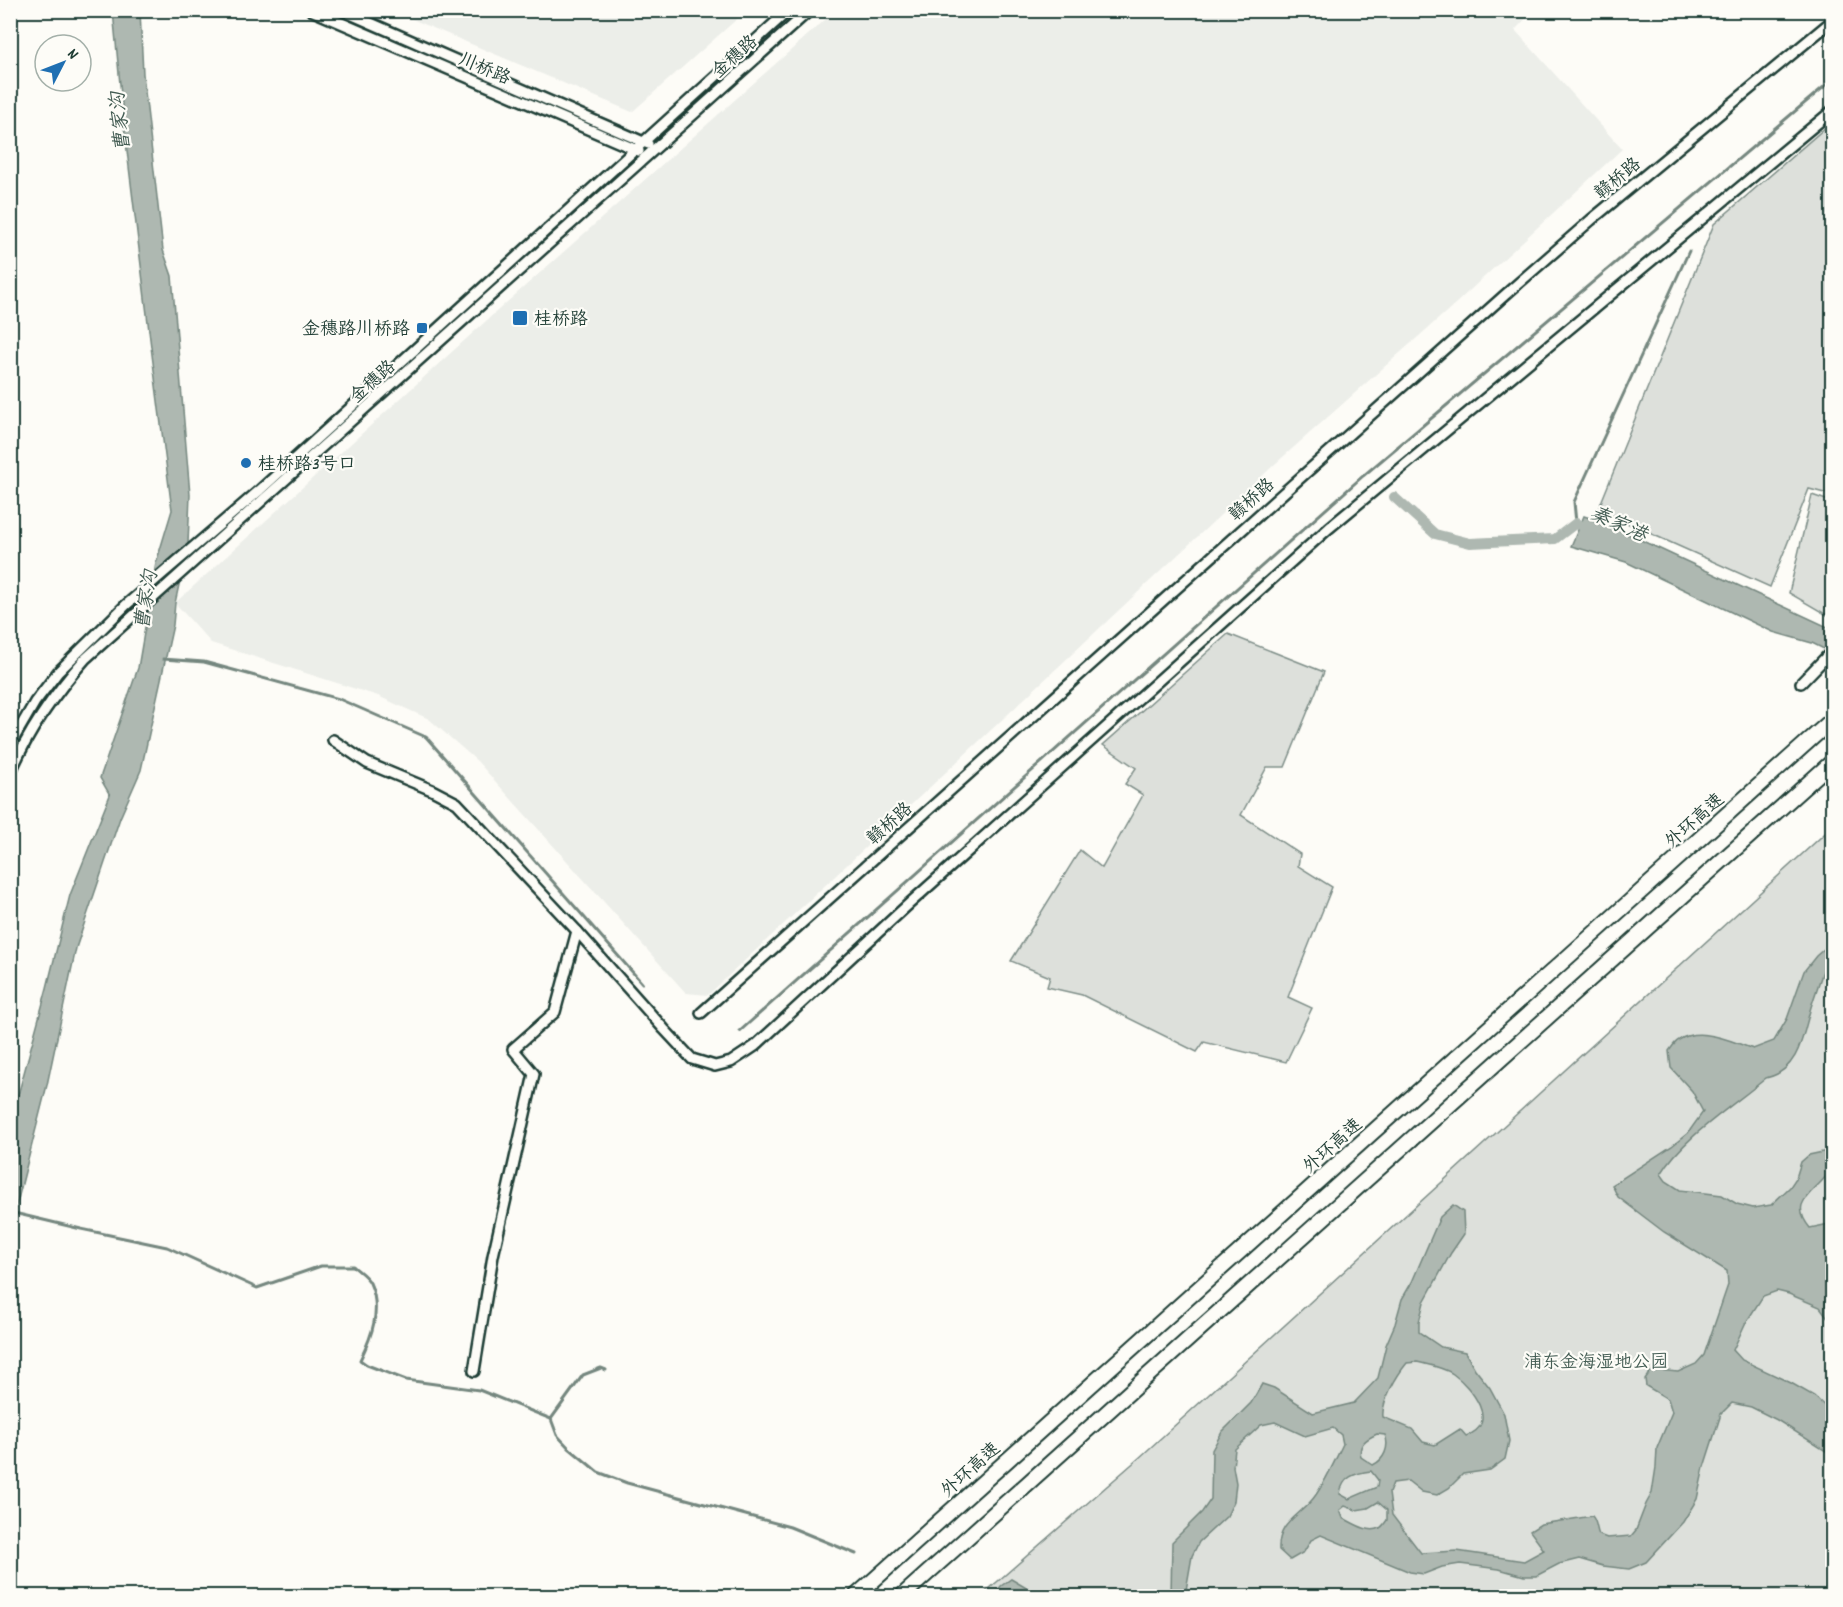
<svg xmlns="http://www.w3.org/2000/svg" width="1843" height="1607" font-family="Dekko,'LXGW WenKai TC',sans-serif">
<style>
.built{fill:#eceee9}
.green{fill:#dde0db;stroke:#7e8e88;stroke-width:1.5}
.water{fill:#aeb8b1;stroke:#75877f;stroke-width:1.5;fill-rule:evenodd}
.lines{fill:none;stroke-linecap:round;stroke-linejoin:round}
.stream{stroke:#75877f;stroke-width:3}
.canal{stroke:#aeb8b1;stroke-width:10}
.minor-casing{stroke:#1f3d34;stroke-width:14}
.highway-casing{stroke:#1f3d34;stroke-width:18}
.minor{stroke:#fdfcf7;stroke-width:9}
.highway{stroke:#fdfcf7;stroke-width:14}
.poi-dot{fill:#1f6fb2;stroke:#fdfcf7;stroke-width:2}
.labels{text-anchor:middle;stroke-width:4.5;stroke-linejoin:round;paint-order:stroke}
.street-label{font-size:18px;fill:#1f3d34;stroke:#fdfcf7}
.poi-label{font-size:18px;fill:#1f3d34;stroke:#fdfcf7;text-anchor:start}
.park-label{font-size:18px;fill:#455e55;stroke:#fdfcf7}
.water-label{font-size:20px;font-style:italic;fill:#435c53;stroke:#fdfcf7}
</style>
<rect width="100%" height="100%" fill="#fdfcf7"/>
<filter id="ink" filterUnits="userSpaceOnUse"><feTurbulence type="fractalNoise" baseFrequency=".0167" numOctaves="2"/><feDisplacementMap in="SourceGraphic" scale="12" xChannelSelector="R" yChannelSelector="G"/><feConvolveMatrix kernelMatrix="1 2 1 2 8 2 1 2 1" color-interpolation-filters="sRGB"/></filter>
<g filter="url(#ink)">
<g class="built">
<polygon points="393,11 746,11 632,112"/>
<polygon points="835,11 1533,11 1515,30 1622,149 1454,305 1275,464 708,995 686,993 477,761 429,719 378,696 211,643 175,603 497,311"/>
</g>
<g class="green">
<polygon points="1832,122 1832,495 1809,489 1770,587 1598,510 1714,224"/>
<polygon points="1812,495 1832,502 1832,618 1789,593"/>
<polygon points="1228,634 1324,672 1285,767 1267,767 1241,815 1300,854 1298,866 1332,887 1288,997 1312,1008 1286,1062 1204,1042 1197,1052 1082,995 1047,987 1050,977 1011,961 1080,850 1102,868 1143,795 1125,784 1136,768 1103,745"/>
<polygon points="1832,827 1832,1596 981,1596 1139,1458"/>
</g>
<g class="water">
<polygon points="113,11 140,11 143,74 163,250 172,276 190,495 188,544 175,603 173,625 141,770 120,818 76,948 47,1085 11,1227 11,1121 47,988 70,895 110,795 100,778 138,668 156,563 172,510 150,339 124,126"/>
<polygon points="1584,516 1602,522 1832,629 1832,653 1812,643 1773,632 1626,562 1571,546"/>
<path d="M 1832,942 L 1832,965 L 1830,964 L 1823,971 C 1819,983 1815,995 1811,1007 C 1803,1035 1799,1071 1766,1078 C 1733,1106 1683,1137 1661,1174 L 1666,1181 L 1680,1190 L 1722,1195 L 1737,1204 L 1753,1208 L 1771,1205 L 1790,1187 L 1796,1178 L 1801,1162 L 1809,1155 L 1832,1150 L 1832,1169 C 1828,1174 1824,1179 1819,1184 C 1804,1199 1793,1207 1810,1228 L 1829,1224 L 1832,1219 L 1832,1323 L 1820,1307 L 1789,1294 L 1777,1291 L 1763,1296 L 1745,1324 L 1733,1350 L 1742,1360 L 1791,1383 L 1814,1396 L 1832,1413 L 1832,1455 L 1777,1420 L 1751,1407 L 1732,1403 L 1721,1414 L 1704,1467 L 1697,1499 L 1683,1522 L 1646,1562 L 1629,1569 L 1603,1566 L 1579,1559 L 1559,1564 L 1536,1576 L 1524,1576 L 1499,1569 L 1460,1564 L 1442,1567 L 1424,1574 L 1410,1572 L 1321,1535 L 1311,1540 L 1304,1552 L 1290,1560 L 1279,1550 C 1278,1524 1296,1518 1311,1501 C 1323,1488 1335,1460 1343,1444 L 1341,1435 L 1333,1428 L 1305,1436 L 1275,1422 L 1261,1425 L 1235,1449 L 1233,1467 L 1236,1483 L 1234,1501 L 1227,1516 L 1199,1542 L 1192,1556 L 1185,1596 L 1171,1596 L 1172,1542 L 1202,1512 L 1211,1499 L 1212,1450 L 1222,1432 L 1251,1403 L 1262,1384 L 1274,1388 L 1313,1413 L 1354,1403 L 1378,1378 L 1386,1345 L 1395,1324 L 1402,1299 L 1412,1282 L 1440,1217 L 1453,1205 L 1463,1212 L 1464,1234 L 1451,1253 L 1424,1302 L 1419,1322 L 1419,1332 L 1441,1347 L 1465,1352 L 1475,1369 L 1490,1388 L 1504,1414 L 1509,1441 L 1505,1459 L 1490,1470 L 1463,1474 L 1449,1488 L 1437,1495 L 1422,1492 L 1408,1481 L 1393,1483 L 1389,1493 L 1392,1515 L 1421,1553 L 1457,1551 L 1524,1561 L 1544,1550 L 1530,1531 L 1541,1524 L 1592,1516 C 1597,1521 1596,1529 1599,1535 L 1607,1538 L 1631,1536 L 1636,1530 L 1646,1504 L 1652,1493 L 1656,1467 L 1657,1448 L 1672,1412 L 1668,1399 L 1646,1386 L 1645,1379 L 1650,1372 L 1658,1370 L 1678,1372 L 1696,1364 L 1704,1355 L 1728,1285 L 1727,1271 L 1664,1232 L 1618,1197 L 1612,1185 L 1672,1146 L 1688,1133 L 1703,1112 L 1692,1091 L 1671,1068 L 1669,1051 C 1672,1047 1675,1042 1679,1040 C 1698,1026 1733,1041 1753,1049 L 1774,1041 L 1787,1019 L 1804,971 L 1816,956 ZM 1417,1362 C 1428,1365 1443,1367 1453,1374 C 1471,1387 1501,1424 1466,1436 L 1460,1429 L 1435,1445 L 1423,1442 L 1412,1429 L 1383,1417 C 1381,1402 1397,1375 1407,1363 ZM 1377,1434 L 1385,1435 C 1390,1447 1384,1460 1373,1465 L 1361,1457 C 1358,1444 1366,1439 1377,1434 ZM 1371,1471 L 1378,1480 L 1377,1487 L 1349,1499 L 1340,1494 C 1342,1477 1355,1473 1371,1471 ZM 1378,1502 L 1387,1510 L 1387,1520 C 1385,1523 1383,1526 1380,1528 C 1369,1534 1353,1523 1343,1518 L 1340,1510 L 1345,1506 L 1356,1510 L 1368,1508 Z"/>
<polygon points="1011,1579 1040,1596 993,1596 1001,1586"/>
</g>
<g class="lines">
<g class="stream">
<polyline points="1576,523 1574,502 1689,251"/>
<polyline points="163,659 204,662 339,699 426,737 642,983"/>
<polyline points="740,1031 1363,476 1832,80"/>
<path d="M 10,1212 L 81,1229 L 167,1247 L 257,1288 L 321,1266 L 353,1266 C 358,1271 367,1276 370,1283 C 382,1309 372,1336 360,1360 L 367,1365 L 406,1380 L 479,1390 L 551,1419 L 583,1375 L 601,1368 L 606,1370"/>
<polyline points="551,1419 557,1435 569,1448 598,1472 627,1483 790,1527 856,1554"/>
</g>
<polyline class="canal" points="1394,497 1435,534 1470,543 1555,539 1576,523 1591,530"/>
<defs>
<g id="minor">
<polyline points="311,10 639,151"/>
<polyline points="341,10 648,144"/>
<polyline points="1801,683 1832,651"/>
<polyline points="333,740 367,763 432,790 457,803 577,931 664,1029 692,1059 715,1066 731,1062 755,1046 910,903 1329,528 1832,111"/>
<polyline points="10,745 35,702 58,672 126,605 260,490 789,10"/>
<path d="M 10,774 C 28,731 54,694 85,659 L 810,10"/>
<polyline points="701,1013 1505,295 1591,220 1832,21"/>
<polyline points="474,1371 493,1256 534,1074 513,1049 555,1012 577,931"/>
</g>
<g id="highway">
<polyline points="856,1596 1832,720"/>
<polyline points="902,1596 1832,762"/>
</g>
</defs>
<use href="#minor" class="minor-casing"/>
<use href="#highway" class="highway-casing"/>
<use href="#minor" class="minor"/>
<use href="#highway" class="highway"/>
</g>
</g>
<g class="poi-dot">
<rect x="512" y="310" width="16" height="16" rx="3"/>
<rect x="416" y="322" width="12" height="12" rx="3"/>
<circle cx="246" cy="463" r="6"/>
</g>
<g class="labels">
<g class="street-label">
<text transform="translate(734 56) rotate(-42)" y="6">金穗路</text>
<text transform="translate(485 68) rotate(23)" y="6">川桥路</text>
<text transform="translate(1617 178) rotate(-40)" y="6">赣桥路</text>
<text transform="translate(372 381) rotate(-42)" y="6">金穗路</text>
<text transform="translate(1251 499) rotate(-42)" y="6">赣桥路</text>
<text transform="translate(1694 820) rotate(-42)" y="6">外环高速</text>
<text transform="translate(889 823) rotate(-42)" y="6">赣桥路</text>
<text transform="translate(1332 1145) rotate(-42)" y="6">外环高速</text>
<text transform="translate(970 1469) rotate(-42)" y="6">外环高速</text>
</g>
<g class="poi-label">
<text x="534" y="324">桂桥路</text>
<text x="410" y="334" text-anchor="end">金穗路川桥路</text>
<text x="258" y="469">桂桥路3号口</text>
</g>
<g class="park-label">
<text x="1596" y="1367">浦东金海湿地公园</text>
</g>
<g class="water-label">
<text transform="translate(119 122) rotate(-96)" y="7">曹家沟</text>
<text transform="translate(1619 523) rotate(24)" y="7">秦家港</text>
<text transform="translate(145 600) rotate(-81)" y="7">曹家沟</text>
</g>
</g>
<rect width="1843" height="1607" fill="none" stroke="#fdfcf7" stroke-width="36"/>
<rect x="18" y="18" width="1807" height="1571" fill="none" stroke="#1f3d34" stroke-width="2" filter="url(#ink)"/>
<g transform="translate(63 63) rotate(48)"><circle r="28" fill="#fdfcf7" stroke="#a4b0a9" stroke-width="1.5"/>
<path d="M0-4.5L10 22L0 15L-10 22Z" fill="#1f6fb2"/>
<text y="-9" font-size="16" font-weight="bold" text-anchor="middle" fill="#1f3d34">N</text>
</g>
</svg>
